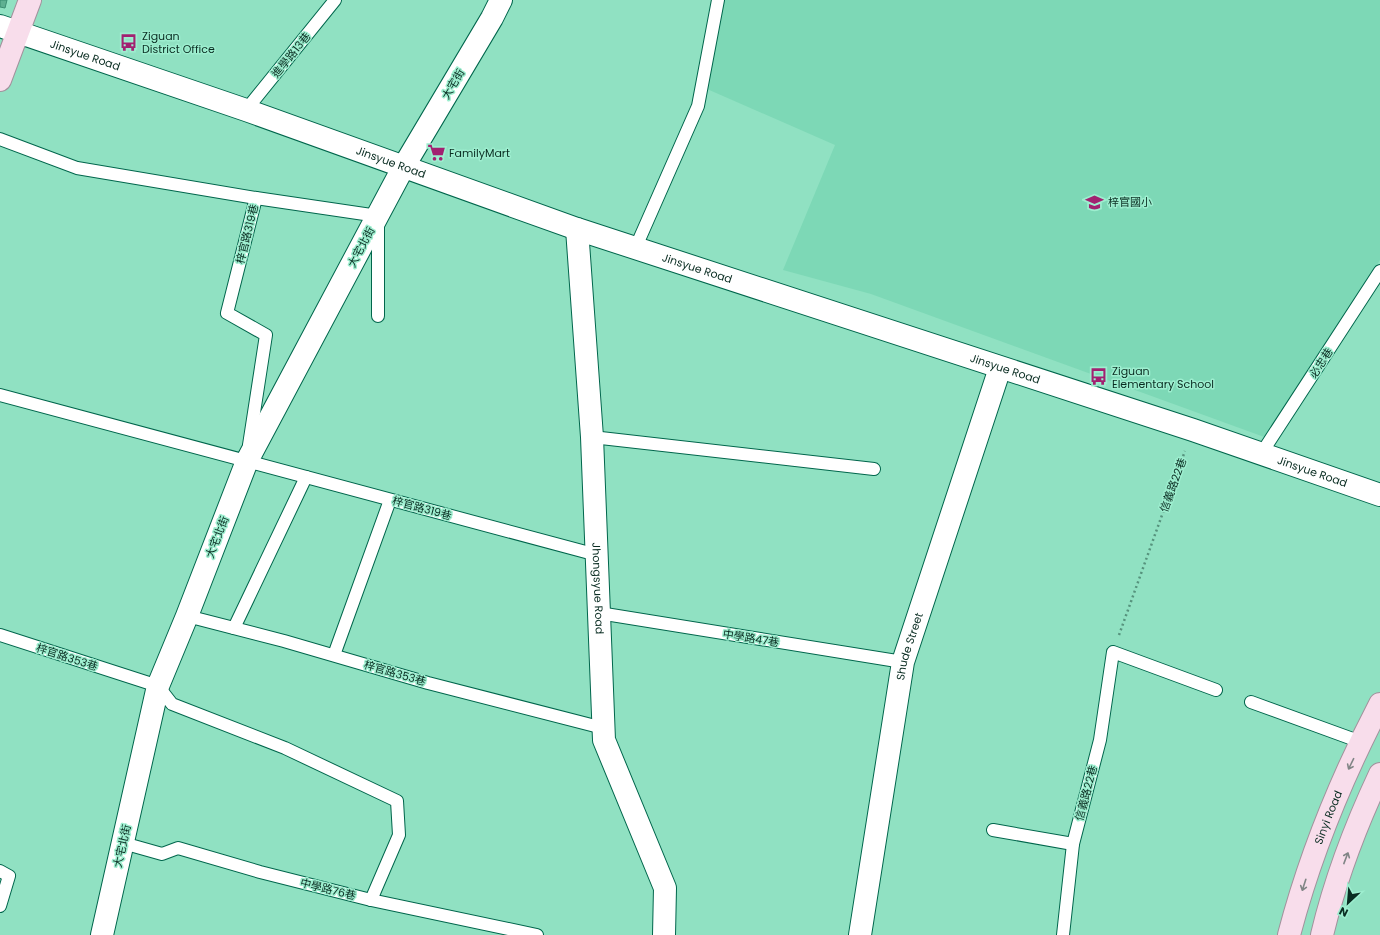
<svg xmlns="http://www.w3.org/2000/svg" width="1380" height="935" font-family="Poppins,'Noto Sans TC',sans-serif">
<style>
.built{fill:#7dd8b6}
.building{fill:#5fb092;stroke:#3b8e72}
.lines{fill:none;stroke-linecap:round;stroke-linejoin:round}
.service-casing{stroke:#01664c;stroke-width:14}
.minor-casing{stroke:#01664c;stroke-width:24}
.tertiary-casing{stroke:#01664c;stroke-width:24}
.primary-casing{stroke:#a2919c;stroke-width:24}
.path{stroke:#56937d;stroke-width:2.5;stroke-dasharray:2 3;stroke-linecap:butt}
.service{stroke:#fff;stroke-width:12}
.minor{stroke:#fff;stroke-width:22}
.tertiary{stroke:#fff;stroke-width:22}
.primary{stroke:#f8ddeb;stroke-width:22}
.oneway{stroke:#818586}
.labels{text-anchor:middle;stroke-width:3;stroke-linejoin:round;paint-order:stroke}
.poi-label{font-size:11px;fill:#0a2d22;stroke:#9deecf;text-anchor:start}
.street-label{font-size:11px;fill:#0a2d22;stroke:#9deecf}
</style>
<rect width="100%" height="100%" fill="#90e1c2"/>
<polygon class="built" points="721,0 1380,0 1380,260 1267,438 871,294 783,270 835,145 707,89"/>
<polygon class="building" points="0,0 7,0 5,8 0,7"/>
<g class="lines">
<defs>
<g id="service">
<polyline points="246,110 335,0"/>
<polyline points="0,139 77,168 256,198 378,216 378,316"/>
<polyline points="635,249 698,106 718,0"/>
<polyline points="0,395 597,555"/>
<polyline points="592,437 874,469"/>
<polyline points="249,445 266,335 227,313 256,198"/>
<polyline points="1261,454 1380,271"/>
<polyline points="599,613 903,662"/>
<polyline points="187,616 284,641 428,683 603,728"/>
<polyline points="234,628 306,477"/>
<polyline points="0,635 158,686 172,704 285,748 397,801 399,835 371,900"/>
<polyline points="334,655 390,500"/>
<polyline points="1251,702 1361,742"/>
<polyline points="993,830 1073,844"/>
<polyline points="123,843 162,854 178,848 260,872 371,900 537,935"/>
<polyline points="0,871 9,876 0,906"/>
<polyline points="1063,935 1073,844 1100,740 1113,652 1216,690"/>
</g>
<g id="minor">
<path id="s1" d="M 577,229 L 592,437 L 604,740 L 665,888 L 664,935"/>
<polyline points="102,935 158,686 187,616 247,461 404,166 492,18 501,0"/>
<path id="s2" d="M 860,935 L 903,662 L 1000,368"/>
</g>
<g id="tertiary">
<path id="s3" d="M 0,26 L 246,110 L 577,229 L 1193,430 L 1380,495"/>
</g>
<g id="primary">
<polyline points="0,80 30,0"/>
<path id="s4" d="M 1289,935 C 1310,855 1342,777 1380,704"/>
<path d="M 1322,935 C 1335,880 1356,825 1380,774"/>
</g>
</defs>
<use href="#service" class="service-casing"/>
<use href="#minor" class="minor-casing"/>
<use href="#tertiary" class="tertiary-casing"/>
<use href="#primary" class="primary-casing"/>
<polyline class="path" points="1119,635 1185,451"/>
<use href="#service" class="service"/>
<use href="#minor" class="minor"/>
<use href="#tertiary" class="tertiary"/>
<use href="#primary" class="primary"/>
</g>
<defs><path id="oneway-shaft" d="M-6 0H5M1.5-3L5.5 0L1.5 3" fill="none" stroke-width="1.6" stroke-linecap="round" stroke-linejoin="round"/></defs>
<g class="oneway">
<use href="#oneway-shaft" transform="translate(1351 764) rotate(116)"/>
<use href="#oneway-shaft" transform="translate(1346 858) rotate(-69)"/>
<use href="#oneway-shaft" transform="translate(1304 885) rotate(108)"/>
</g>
<defs>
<symbol id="bus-bare" viewBox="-9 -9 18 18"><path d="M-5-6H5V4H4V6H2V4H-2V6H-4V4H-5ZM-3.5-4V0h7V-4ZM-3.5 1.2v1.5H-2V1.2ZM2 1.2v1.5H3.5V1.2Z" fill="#a22171" stroke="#9deecf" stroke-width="2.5" paint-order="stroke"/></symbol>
<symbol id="supermarket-bare" viewBox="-9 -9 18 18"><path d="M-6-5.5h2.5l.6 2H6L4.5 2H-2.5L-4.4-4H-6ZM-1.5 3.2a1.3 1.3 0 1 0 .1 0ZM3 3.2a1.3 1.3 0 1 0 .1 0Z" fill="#a22171" stroke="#9deecf" stroke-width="2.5" paint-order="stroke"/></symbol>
<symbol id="school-bare" viewBox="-9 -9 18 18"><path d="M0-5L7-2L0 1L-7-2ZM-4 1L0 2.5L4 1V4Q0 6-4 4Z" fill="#a22171" stroke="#9deecf" stroke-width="2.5" paint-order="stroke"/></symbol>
</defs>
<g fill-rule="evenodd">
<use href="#bus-bare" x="116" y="30" width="25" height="25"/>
<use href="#supermarket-bare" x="424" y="140" width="25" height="25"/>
<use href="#school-bare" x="1082" y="190" width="25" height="25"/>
<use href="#bus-bare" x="1086" y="364" width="25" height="25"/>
</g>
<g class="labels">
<g class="poi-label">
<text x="142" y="40">Ziguan<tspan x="142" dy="13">District Office</tspan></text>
<text x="449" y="157">FamilyMart</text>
<text x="1108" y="206">梓官國小</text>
<text x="1112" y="375">Ziguan<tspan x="1112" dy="13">Elementary School</tspan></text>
</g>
<g class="street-label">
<text dy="4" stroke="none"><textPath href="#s3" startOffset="90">Jinsyue Road</textPath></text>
<text transform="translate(291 55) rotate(-51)" y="4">進學路13巷</text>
<text transform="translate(453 84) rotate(-59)" y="4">大宅街</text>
<text dy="4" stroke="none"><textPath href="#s3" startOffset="414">Jinsyue Road</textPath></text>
<text transform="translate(247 234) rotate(-76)" y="4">梓官路319巷</text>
<text transform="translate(361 247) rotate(-62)" y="4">大宅北街</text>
<text dy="4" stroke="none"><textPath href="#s3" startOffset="738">Jinsyue Road</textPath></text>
<text transform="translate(1321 363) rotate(-57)" y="4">必忠巷</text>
<text dy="4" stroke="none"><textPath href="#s3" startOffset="1062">Jinsyue Road</textPath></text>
<text dy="4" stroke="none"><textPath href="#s3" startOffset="1386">Jinsyue Road</textPath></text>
<text transform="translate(1173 485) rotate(-70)" y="4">信義路22巷</text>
<text transform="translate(422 508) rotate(15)" y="4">梓官路319巷</text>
<text transform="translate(217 537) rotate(-69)" y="4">大宅北街</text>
<text dy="4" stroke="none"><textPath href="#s1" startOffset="360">Jhongsyue Road</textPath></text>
<text transform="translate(751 638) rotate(9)" y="4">中學路47巷</text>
<text dy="4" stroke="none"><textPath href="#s2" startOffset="293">Shude Street</textPath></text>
<text transform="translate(67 657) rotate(18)" y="4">梓官路353巷</text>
<text transform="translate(395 673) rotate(16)" y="4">梓官路353巷</text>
<text transform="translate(1086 793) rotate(-75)" y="4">信義路22巷</text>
<text dy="4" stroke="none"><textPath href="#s4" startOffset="124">Sinyi Road</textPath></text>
<text transform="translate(122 846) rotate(-77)" y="4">大宅北街</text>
<text transform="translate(328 889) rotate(14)" y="4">中學路76巷</text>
</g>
</g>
<g transform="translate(1348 903) rotate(206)" stroke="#9deecf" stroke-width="3" paint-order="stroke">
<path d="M0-3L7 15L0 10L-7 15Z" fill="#0a2d22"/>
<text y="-6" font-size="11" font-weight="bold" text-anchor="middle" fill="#0a2d22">N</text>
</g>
</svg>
